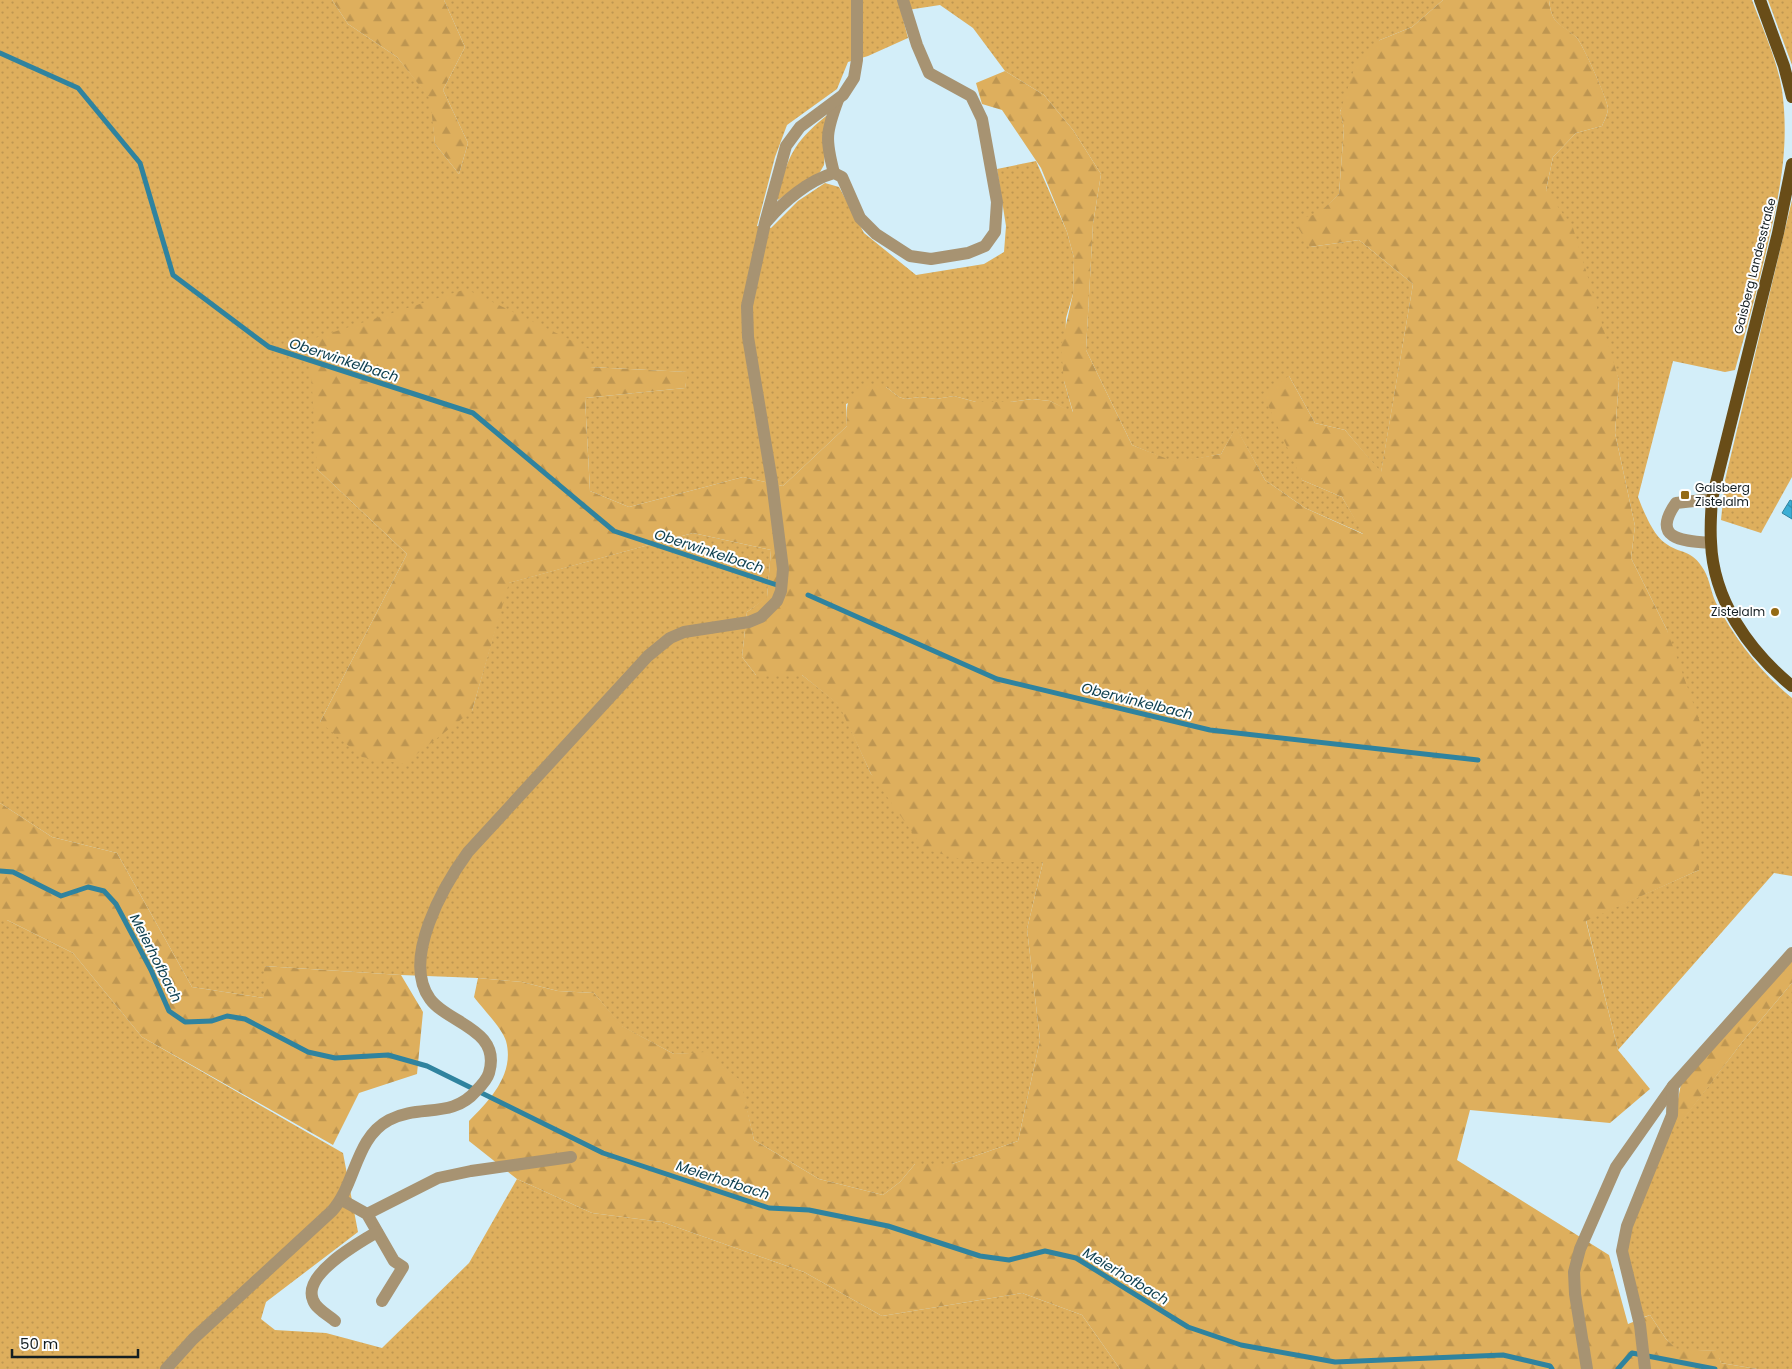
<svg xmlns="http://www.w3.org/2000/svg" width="1792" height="1369" font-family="Poppins,sans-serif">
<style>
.green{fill:url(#green-dots)}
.forest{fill:url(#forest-firs)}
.water{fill:url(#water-waves);stroke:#2f839f}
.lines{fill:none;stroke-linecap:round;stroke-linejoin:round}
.stream{stroke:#2f839f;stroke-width:5}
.minor{stroke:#a79372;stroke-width:12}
.major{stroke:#694d18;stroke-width:12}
.poi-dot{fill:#946a15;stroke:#fff;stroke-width:2}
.labels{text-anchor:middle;stroke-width:4;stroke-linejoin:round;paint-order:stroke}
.street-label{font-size:12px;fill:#141e22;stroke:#fff}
.poi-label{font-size:12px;fill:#141e22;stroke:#fff;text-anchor:start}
.water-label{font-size:14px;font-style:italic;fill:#0c3e4e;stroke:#fff}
</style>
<defs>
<pattern id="green-dots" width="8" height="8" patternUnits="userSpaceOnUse" patternTransform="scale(1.25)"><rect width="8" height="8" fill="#deaf5d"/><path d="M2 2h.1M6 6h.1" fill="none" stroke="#be9651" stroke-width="1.8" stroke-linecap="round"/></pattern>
<pattern id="forest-firs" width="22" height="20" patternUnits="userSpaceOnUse" patternTransform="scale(1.25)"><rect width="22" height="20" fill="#deaf5d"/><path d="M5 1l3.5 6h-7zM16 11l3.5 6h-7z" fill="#be9651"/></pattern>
<pattern id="water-waves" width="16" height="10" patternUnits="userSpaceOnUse" patternTransform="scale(1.25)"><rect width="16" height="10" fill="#3baed5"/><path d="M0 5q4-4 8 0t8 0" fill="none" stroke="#308dac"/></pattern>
</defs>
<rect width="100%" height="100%" fill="#d3eef9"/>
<g class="green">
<polygon points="0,0 332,0 348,24 397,57 431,99 435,144 459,174 468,143 443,90 465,47 444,0 1443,0 1412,27 1380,40 1340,111 1344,128 1339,194 1319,214 1310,247 1359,240 1413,284 1381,473 1345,430 1315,423 1289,376 1302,480 1342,497 1364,534 1305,508 1265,480 1236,428 1221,454 1175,463 1132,445 1086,350 1093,224 1101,174 1073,130 1044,95 1005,71 973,28 940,5 901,11 908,38 868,56 848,62 837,89 787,125 775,157 757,226 771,228 798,201 825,183 839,187 864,233 916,275 984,264 1004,252 1006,226 997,169 1036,161 1067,232 1074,258 1073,294 1066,318 1064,381 1073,413 1050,401 1032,399 1010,402 976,402 954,396 936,399 920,397 905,399 899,397 886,387 846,404 847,426 783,486 743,477 629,507 590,491 585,398 685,388 687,372 590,367 317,469 407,554 320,722 472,711 508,583 693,533 771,550 767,598 747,612 742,657 756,675 802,675 840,705 871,774 971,862 1043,862 1027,929 1040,1040 1018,1141 952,1164 915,1164 900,1182 883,1195 819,1179 754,1140 740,1081 705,1053 674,1054 621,1026 594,993 558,991 522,982 478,978 401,975 264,966 264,998 192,987 117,853 52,837 0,803"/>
<path d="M 1549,0 L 1752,0 C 1763,30 1777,59 1782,90 C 1790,148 1779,196 1766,252 C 1757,291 1746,331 1735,370 L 1725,372 L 1673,361 L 1638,497 C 1643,510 1653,535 1665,543 C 1681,555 1691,548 1704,570 C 1710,580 1711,593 1716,603 C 1736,640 1759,671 1792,698 L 1792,876 L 1774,873 L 1618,1050 L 1586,920 L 1699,870 L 1667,630 L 1631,558 L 1635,526 L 1615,433 L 1619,380 L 1546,190 L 1553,157 L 1576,133 L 1602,126 C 1604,121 1608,114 1608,108 C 1607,99 1583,45 1577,38 C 1561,23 1552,27 1549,0 Z"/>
<polygon points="1768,0 1792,0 1792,65"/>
<path d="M 826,116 L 828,117 L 824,165 L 820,172 L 778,200 L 776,197 C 790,155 791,145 826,116 Z"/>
<polygon points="1792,200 1792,477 1761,533 1721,520 1725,480"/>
<polygon points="0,920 7,920 73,953 142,1037 343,1153 358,1232 266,1302 261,1319 275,1330 326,1333 382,1348 469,1263 517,1179 592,1213 662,1222 804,1272 882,1316 1022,1293 1082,1315 1120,1369 0,1369"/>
<polygon points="1792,983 1792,1369 1757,1369 1721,1363 1716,1350 1679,1352 1666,1339 1650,1315 1641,1318 1626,1258 1630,1232 1674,1119 1680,1123 1743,1041"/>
</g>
<g class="forest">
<polygon points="332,0 444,0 465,47 443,90 468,143 459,174 435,144 430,99 397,57 348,24"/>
<path d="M 1443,0 L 1549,0 C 1552,27 1561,22 1577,38 C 1583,45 1607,98 1608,108 C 1608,114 1604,121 1602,126 L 1576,133 L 1553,157 L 1546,190 L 1573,228 L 1619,380 L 1615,433 L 1635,526 L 1631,558 L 1667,630 L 1701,725 L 1699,870 L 1586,921 L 1618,1050 L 1650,1089 L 1610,1123 L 1470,1110 L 1457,1160 L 1609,1255 L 1628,1324 L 1650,1315 L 1666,1339 L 1679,1351 L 1717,1350 L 1721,1363 L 1757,1369 L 1120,1369 L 1082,1315 L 1022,1293 L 882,1316 L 804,1272 L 662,1222 L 592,1213 L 517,1179 L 469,1141 L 469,1121 C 490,1100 515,1074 506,1041 C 502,1028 482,1008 474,997 L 478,978 L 522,982 L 558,991 L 594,993 L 622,1026 L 674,1054 L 705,1052 L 741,1081 L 754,1140 L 819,1179 L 883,1195 L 900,1182 L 915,1164 L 952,1164 L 1018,1141 L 1040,1040 L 1027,929 L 1043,862 L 971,862 L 924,849 L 871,774 L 839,705 L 802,675 L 756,675 L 742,657 L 747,612 L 767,597 L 771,550 L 693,533 L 509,583 L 472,711 L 404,764 L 362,757 L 320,722 L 407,554 L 317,469 L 309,340 L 466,289 L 591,350 L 590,367 L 688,372 L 685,388 L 585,398 L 590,491 L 629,507 L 743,477 L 783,486 L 847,426 C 846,403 846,397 867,383 L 886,387 L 899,397 L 905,399 L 920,397 L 936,399 L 954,396 L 976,402 L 1010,402 L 1032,399 L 1050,401 L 1073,412 L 1064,381 L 1061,347 L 1073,294 L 1074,258 L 1067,232 L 1041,168 L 1002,110 L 982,104 L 976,83 L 1005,71 L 1044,95 L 1073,130 L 1101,174 L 1093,224 L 1086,350 L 1132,445 L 1175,462 L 1221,454 L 1236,427 L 1265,480 L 1305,508 L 1363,534 L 1342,497 L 1302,480 L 1263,394 L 1289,376 L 1315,423 L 1345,430 L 1381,472 L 1413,284 L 1359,240 L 1310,247 L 1294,221 L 1319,213 L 1339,194 L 1344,128 L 1340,112 L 1355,66 L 1380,40 L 1412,27 Z"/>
<polygon points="0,803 52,837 117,853 192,987 264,998 264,966 401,975 423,1012 417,1074 359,1093 333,1145 142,1037 73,953 7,920 0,920"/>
<polygon points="1792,961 1792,983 1743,1041 1680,1124 1674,1119 1681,1084"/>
</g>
<polygon class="water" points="1790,500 1792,501 1792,519 1782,513"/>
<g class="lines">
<g class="stream">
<polyline points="0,53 78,88 140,163 173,275 269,347 473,413 614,531 777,585"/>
<polyline points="808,595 997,679 1210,730 1478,760"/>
<polyline points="0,871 13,872 61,896 88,887 104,891 116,904 151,970 169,1011 185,1022 212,1021 227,1016 245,1019 308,1052 335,1058 388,1055 427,1066 603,1153 769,1208 809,1210 888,1226 980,1256 1009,1260 1045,1251 1076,1258 1188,1327 1241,1345 1335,1362 1503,1355 1550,1366 1552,1369"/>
<polyline points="1618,1369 1632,1353 1715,1369"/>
</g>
<g class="minor">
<path d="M 834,173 C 825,139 826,132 838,100"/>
<path d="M 767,221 C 784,201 809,180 834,173 L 842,177 L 860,218 L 876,234 L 910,256 L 931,259 L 968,253 L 985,246 L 995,232 L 997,202 L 982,119 L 971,96 L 929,73 L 917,45 L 903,0"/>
<path d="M 1711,543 C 1684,541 1650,540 1676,503 L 1712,499"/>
<polyline points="342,1200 367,1214 394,1261 403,1267 382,1301"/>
<polyline points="367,1214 438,1178 471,1171 571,1157"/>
<path d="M 335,1321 C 328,1315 316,1309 313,1300 C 302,1274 360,1242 377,1232"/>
<path d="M 166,1369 L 193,1339 L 332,1211 C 356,1184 355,1138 389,1120 C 419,1104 452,1119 476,1091 C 481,1086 487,1080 489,1073 C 502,1029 447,1023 430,999 C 401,959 444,885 468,852 L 648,656 L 670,638 L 684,632 L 749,622 L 761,617 L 777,601 L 781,591 L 783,569 L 772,482 L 748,337 L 747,306 L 765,223 L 786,146 L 800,127 L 843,95 L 854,78 L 857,60 L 857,0"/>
<polyline points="1587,1369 1575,1294 1574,1272 1580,1249 1616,1167 1673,1086"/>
<polyline points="1645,1369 1640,1325 1622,1251 1627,1226 1672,1115 1673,1086 1792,953"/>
</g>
<g class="major">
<polyline points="1760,0 1784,66 1792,97"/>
<path d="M 1792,164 L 1778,233 L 1712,499 C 1711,513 1710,528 1711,542 C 1713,600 1749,651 1792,686"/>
</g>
</g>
<g class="poi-dot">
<rect x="1680" y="490" width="10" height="10" rx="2.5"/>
<circle cx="1775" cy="612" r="5"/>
</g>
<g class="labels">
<g class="street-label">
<text transform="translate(1755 266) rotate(-76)" y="4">Gaisberg Landesstraße</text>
</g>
<g class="poi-label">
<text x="1695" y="492">Gaisberg<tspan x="1695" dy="14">Zistelalm</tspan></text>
<text x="1765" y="616" text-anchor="end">Zistelalm</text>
</g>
<g class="water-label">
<text transform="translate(344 360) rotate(18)" y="5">Oberwinkelbach</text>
<text transform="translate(709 551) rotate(18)" y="5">Oberwinkelbach</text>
<text transform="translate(1137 701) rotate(14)" y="5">Oberwinkelbach</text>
<text transform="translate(156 958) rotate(63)" y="5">Meierhofbach</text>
<text transform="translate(723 1180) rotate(18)" y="5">Meierhofbach</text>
<text transform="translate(1126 1276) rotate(31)" y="5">Meierhofbach</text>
</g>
</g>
<path d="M12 1349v8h126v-8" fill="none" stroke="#141e22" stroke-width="2.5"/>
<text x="20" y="1349" font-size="15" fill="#141e22" stroke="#ffffff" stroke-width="4" paint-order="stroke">50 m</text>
</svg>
